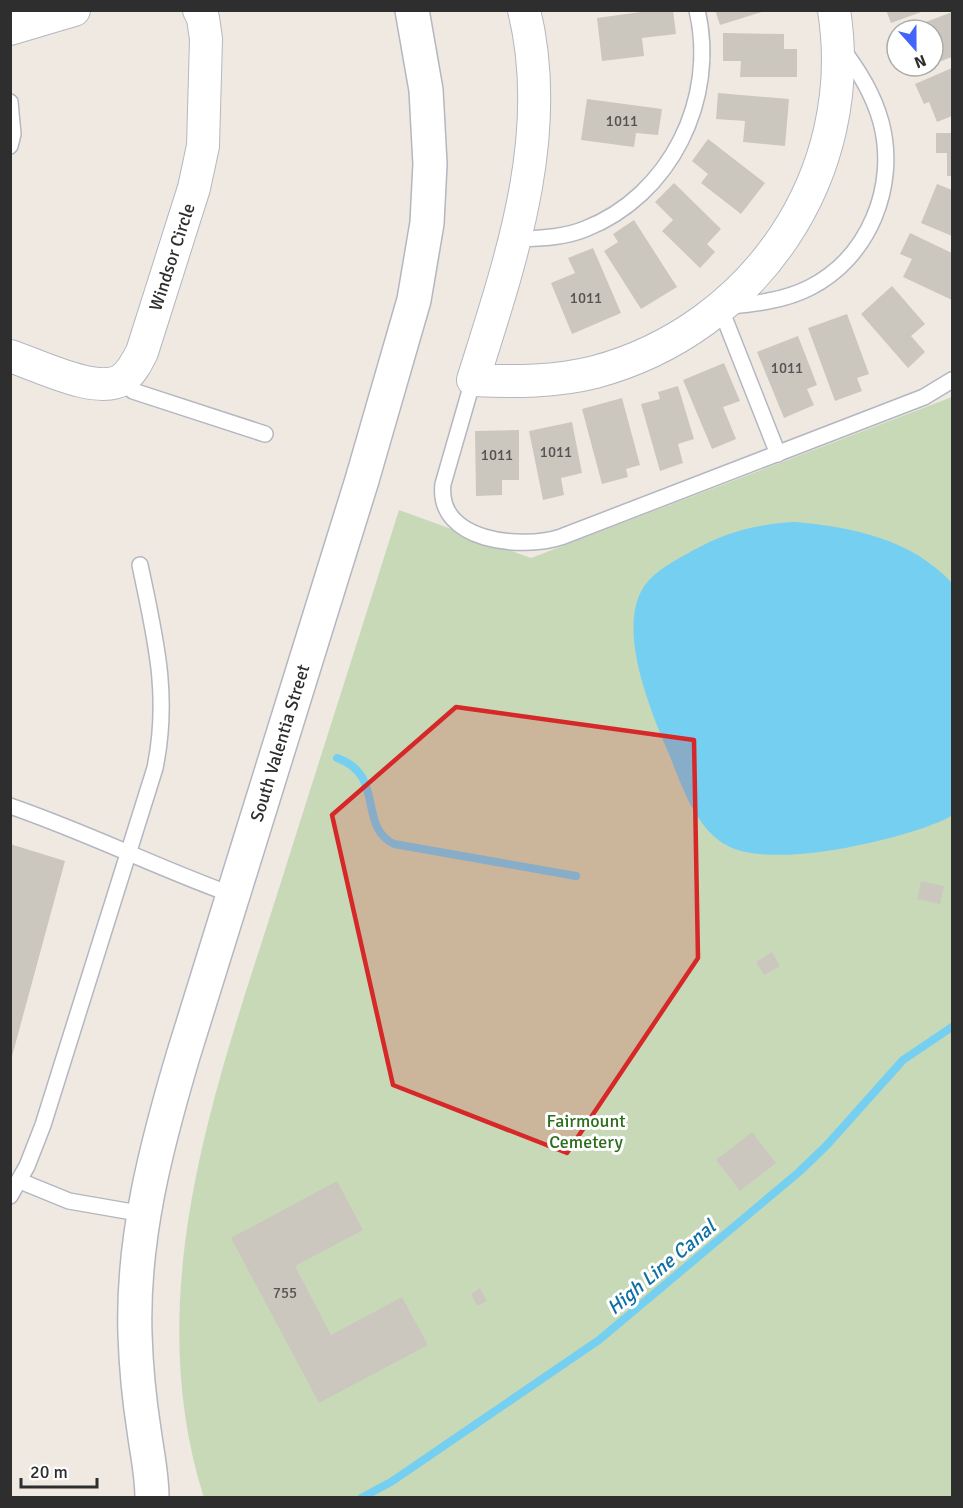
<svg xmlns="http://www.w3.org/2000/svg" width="963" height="1508" font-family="Signika,sans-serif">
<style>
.cemetery{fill:#c8d9b8}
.water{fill:#75cff0}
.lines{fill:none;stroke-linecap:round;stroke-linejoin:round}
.stream{stroke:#75cff0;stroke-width:8}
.building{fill:#cbc7bf}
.service-casing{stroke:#b4b7c1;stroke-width:18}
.minor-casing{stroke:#b4b7c1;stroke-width:34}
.tertiary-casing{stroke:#b4b7c1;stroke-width:36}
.service{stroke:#fff;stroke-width:15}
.minor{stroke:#fff;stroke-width:32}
.tertiary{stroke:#fff;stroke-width:33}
.marked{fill:#d62828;fill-opacity:0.2;stroke:#d62828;stroke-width:4.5;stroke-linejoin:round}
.labels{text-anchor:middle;stroke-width:6;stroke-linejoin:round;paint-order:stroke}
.number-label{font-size:15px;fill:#555452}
.street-label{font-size:18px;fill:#2e2e2e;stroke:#fff}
.park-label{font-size:18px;fill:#2c6e1b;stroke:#fff}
.water-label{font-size:20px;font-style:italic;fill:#0d6fa3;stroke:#fff}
</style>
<rect width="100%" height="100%" fill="#efe9e1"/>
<path class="cemetery" d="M 952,397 L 952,1497 L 204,1498 C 138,1289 218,1081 281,882 C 320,758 360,634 399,510 L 531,558 Z"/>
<path class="water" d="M 795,522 C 853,527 911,539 952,583 L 952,815 L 946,819 C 900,840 777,869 730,847 C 696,831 682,786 669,754 C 651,712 615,627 645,585 C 656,570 676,560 692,551 C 726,532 757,524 795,522 Z"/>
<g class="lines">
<g class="stream">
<path d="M 337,758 C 386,775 357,826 394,844 L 576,876"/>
<polyline points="361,1498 391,1482 599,1340 799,1172 827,1145 903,1060 952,1027"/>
</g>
</g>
<g class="building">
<polygon points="655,10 673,10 676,34 642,38 644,56 602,61 597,18"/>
<polygon points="715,10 765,10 765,11 720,25"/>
<polygon points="886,10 924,10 924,11 891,23"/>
<polygon points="952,12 952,57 933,64 933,30 905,30"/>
<polygon points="723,33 784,34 784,49 797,49 797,77 740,77 741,61 723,61"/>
<polygon points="904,66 929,66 907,75"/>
<polygon points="952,68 952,116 937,122 929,102 924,104 915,84"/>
<polygon points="718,93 789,99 785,146 743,142 745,121 716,119"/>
<polygon points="587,99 662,109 658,135 636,133 634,147 581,140"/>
<polygon points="936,133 952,133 952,176 947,176 947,153 936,153"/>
<polygon points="708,139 765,183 741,214 701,183 708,174 692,161"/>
<polygon points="674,183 721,229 707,244 715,252 700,268 662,231 673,220 655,202"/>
<polygon points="937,184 952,190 952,236 921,223"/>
<polygon points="634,220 677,287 641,309 604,251 618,242 613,234"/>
<polygon points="910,233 952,253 952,300 903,277 912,259 900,254"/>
<polygon points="593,248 621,313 572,334 551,283 575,273 568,258"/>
<polygon points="892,286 925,324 911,336 925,352 908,368 861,314"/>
<polygon points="847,314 869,374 857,378 862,391 835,401 808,328"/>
<polygon points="798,336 817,385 807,389 814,405 784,418 757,352"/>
<polygon points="724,363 740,401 723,407 736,439 712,449 683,380"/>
<polygon points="678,386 694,439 678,444 683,463 660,471 641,404 660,399 658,392"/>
<polygon points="622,398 640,465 626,469 628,477 602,484 582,409"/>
<polygon points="572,422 582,473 561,478 564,495 543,500 529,431"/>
<polygon points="519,430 519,480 502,480 502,495 476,496 475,431"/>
<polygon points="10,844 65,861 11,1060 10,1060"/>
<polygon points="921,881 944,886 940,904 917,899"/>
<polygon points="772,952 780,966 764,975 756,962"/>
<polygon points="752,1132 776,1163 740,1191 716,1160"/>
<polygon points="337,1181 363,1230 295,1266 331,1335 402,1297 428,1345 319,1403 231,1238"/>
<polygon points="480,1288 487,1301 477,1306 471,1294"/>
</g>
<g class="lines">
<defs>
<g id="service">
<polyline points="10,102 13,134 10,146"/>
<path d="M 517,239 C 539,238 563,238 585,229 C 670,196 718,99 697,10"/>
<path d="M 473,380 L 443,484 C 436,542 522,550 561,537 L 924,397 L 952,380"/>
<polyline points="121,381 133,391 265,434"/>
<path d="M 778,454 L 720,307 C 750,304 781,302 809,288 C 869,258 898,186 881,122 C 873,93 858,70 840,46"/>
<path d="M 10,806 C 86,832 158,868 233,895"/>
<polyline points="20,1181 69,1201 144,1214"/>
<path d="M 10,1196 L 27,1166 L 43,1125 L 155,768 C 170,694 155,637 140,565"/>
</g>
<g id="minor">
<path d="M 524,10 C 555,135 510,262 473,380 C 514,382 556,382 595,372 C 755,329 860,174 834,10"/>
<polyline points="10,29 74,10"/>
<path d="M 10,356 C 38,365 98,396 123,379 C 132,372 137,362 142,352 L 194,188 L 203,146 L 206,39 L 203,18 L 199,10"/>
</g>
<path id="tertiary" d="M 152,1498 C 152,1474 147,1453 144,1430 C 139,1398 136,1366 135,1334 C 132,1239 156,1147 183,1056 L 362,480 L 414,300 L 427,223 L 430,164 L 426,90 L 412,10"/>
</defs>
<use href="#service" class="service-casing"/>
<use href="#minor" class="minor-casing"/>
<use href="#tertiary" class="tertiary-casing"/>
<use href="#service" class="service"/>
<use href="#minor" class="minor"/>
<use href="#tertiary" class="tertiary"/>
</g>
<path class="marked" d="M 456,707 L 694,740 L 698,958 L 567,1153 L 393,1085 L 332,815 Z"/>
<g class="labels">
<g class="number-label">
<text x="622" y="126">1011</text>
<text x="586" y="303">1011</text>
<text x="787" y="373">1011</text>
<text x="556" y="457">1011</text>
<text x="497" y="460">1011</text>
<text x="285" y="1298">755</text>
</g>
<g class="street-label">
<text transform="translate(172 257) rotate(-72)" y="6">Windsor Circle</text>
<text transform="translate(280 743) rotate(-73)" y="6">South Valentia Street</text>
</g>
<g class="park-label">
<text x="586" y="1127">Fairmount<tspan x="586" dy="21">Cemetery</tspan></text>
</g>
<g class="water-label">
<text transform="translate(661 1267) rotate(-40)" y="7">High Line Canal</text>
</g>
</g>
<rect width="963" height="1508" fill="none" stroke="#2e2e2e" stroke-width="24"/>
<g transform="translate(915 48) rotate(159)"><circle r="28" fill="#ffffff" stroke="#ababab" stroke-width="1.5"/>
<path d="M0-4.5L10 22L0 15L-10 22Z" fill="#4264fb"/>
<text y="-9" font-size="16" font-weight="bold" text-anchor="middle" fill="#2e2e2e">N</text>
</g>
<path d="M21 1478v9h76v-9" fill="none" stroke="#2e2e2e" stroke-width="3"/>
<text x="30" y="1478" font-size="18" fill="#2e2e2e" stroke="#ffffff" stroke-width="4.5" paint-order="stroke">20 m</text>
</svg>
